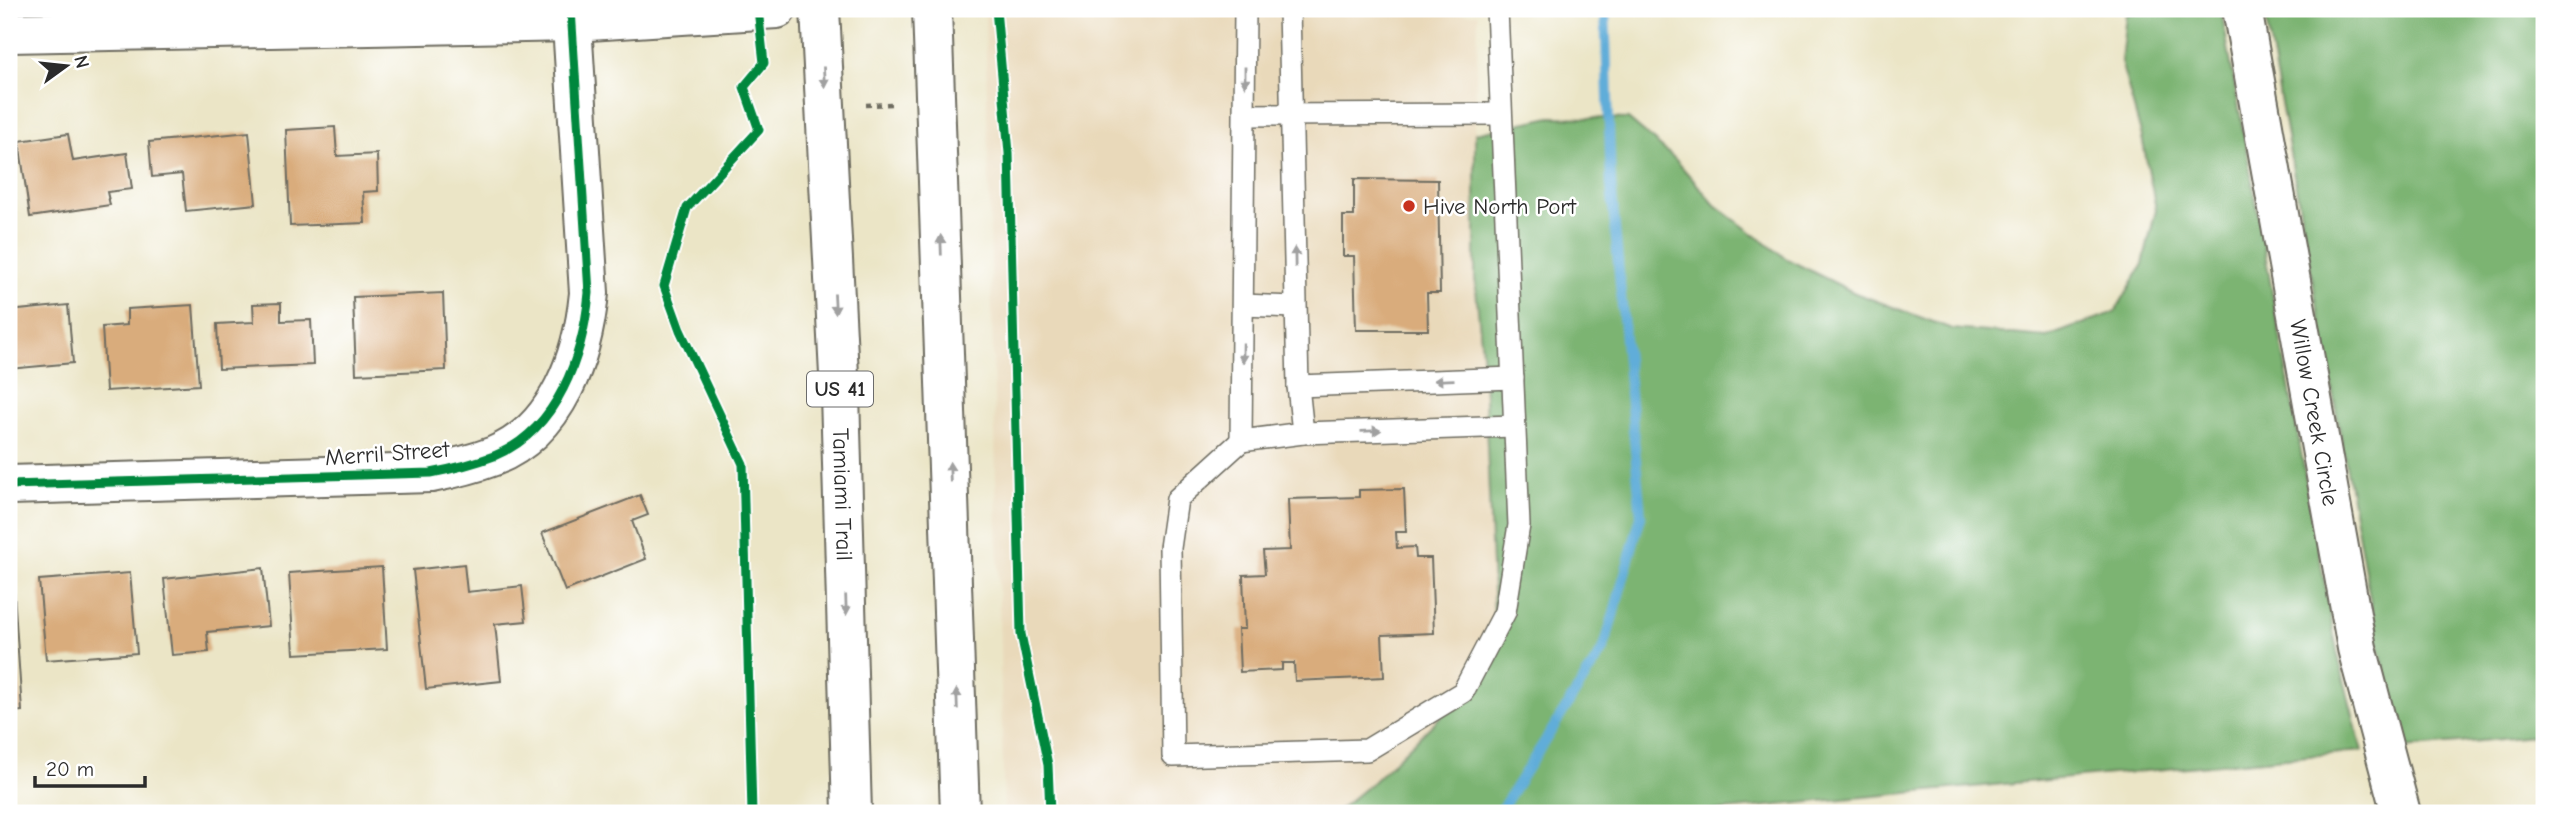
<svg xmlns="http://www.w3.org/2000/svg" width="2553" height="822" font-family="'Comic Neue',sans-serif">
<style>
.built{fill:#e9d9ba}
.forest{fill:#7cb472;stroke:#54704e;stroke-width:2}
.lines{fill:none;stroke-linecap:round;stroke-linejoin:round}
.stream{stroke:#60add9;stroke-width:10}
.building{fill:#d9ac7b}
.service-casing{stroke:#6e6c61;stroke-width:24}
.minor-casing{stroke:#6e6c61;stroke-width:42}
.tertiary-casing{stroke:#6e6c61;stroke-width:42}
.primary-casing{stroke:#6e6c61;stroke-width:42}
.path{stroke:#6e6c61;stroke-width:4.5;stroke-dasharray:5 5;stroke-linecap:butt}
.service{stroke:#fff;stroke-width:21}
.minor{stroke:#fff;stroke-width:38}
.tertiary{stroke:#fff;stroke-width:38}
.primary{stroke:#fff;stroke-width:38}
.cycleway-casing{stroke:#fff;stroke-width:13}
.cycleway{stroke:#00873e;stroke-width:9}
.oneway{fill:#a0a0a0}
.poi-dot{fill:#c8321e;stroke:#fff;stroke-width:2.5}
.labels{text-anchor:middle;stroke-width:5;stroke-linejoin:round;paint-order:stroke}
.shield{fill:#fff;stroke:#6b6b6b;stroke-width:2}
.shield-label{font-size:21px;font-weight:bold;fill:#2b2b2b}
.poi-label{font-size:23px;fill:#2b2b2b;stroke:#fff;text-anchor:start}
.street-label{font-size:23px;fill:#2b2b2b;stroke:#fff}
</style>
<rect width="100%" height="100%" fill="#fff"/>
<filter id="ink" filterUnits="userSpaceOnUse"><feTurbulence type="fractalNoise" baseFrequency=".0143" numOctaves="2"/><feDisplacementMap in="SourceGraphic" scale="14" xChannelSelector="R" yChannelSelector="G"/><feConvolveMatrix kernelMatrix="1 2 1 2 8 2 1 2 1" color-interpolation-filters="sRGB"/></filter>
<filter id="wash" filterUnits="userSpaceOnUse"><feTurbulence type="fractalNoise" baseFrequency=".00686" numOctaves="4" result="noise"/><feDisplacementMap in="SourceGraphic" scale="28" xChannelSelector="R" yChannelSelector="G"/><feGaussianBlur stdDeviation="1.57" result="paint"/><feColorMatrix in="noise" values="0 0 0 0 0 0 0 0 0 0 0 0 0 0 0 0 0 1.4 0 .05"/><feComposite in="paint" operator="in"/></filter>
<g filter="url(#wash)">
<rect width="100%" height="100%" fill="#ebe5c6"/>
<polygon class="built" points="1108,9 1291,9 1478,14 1475,133 1475,278 1484,374 1496,663 1373,782 1335,813 1004,813 985,16"/>
<g class="forest">
<polygon points="2170,9 2221,9 2337,652 2362,751 1692,813 1335,813 1373,782 1496,663 1484,374 1475,278 1475,133 1551,117 1628,119 1674,158 1715,205 1787,259 1855,293 1952,329 2047,337 2115,312 2143,264 2156,209 2142,137 2121,62 2126,14"/>
<polygon points="2264,9 2544,9 2544,735 2405,748 2378,643"/>
</g>
<g class="lines">
<polyline class="stream" points="1499,813 1604,648 1641,516 1611,184 1605,9"/>
</g>
<g id="blocks">
<g class="building">
<polygon points="335,127 337,156 377,154 378,191 363,192 365,223 290,226 286,130"/>
<polygon points="249,132 256,204 186,211 182,174 152,177 149,142"/>
<polygon points="68,134 73,161 127,153 132,189 107,192 110,205 30,217 19,141"/>
<polygon points="1354,179 1438,180 1440,293 1427,293 1428,330 1356,330 1354,256 1343,256 1343,216 1354,216"/>
<polygon points="443,293 446,370 356,374 353,297"/>
<polygon points="281,303 281,321 311,320 313,365 219,369 217,324 254,322 253,304"/>
<polygon points="68,305 73,363 9,369 9,311"/>
<polygon points="193,305 199,385 106,391 102,327 127,325 127,309"/>
<polygon points="1404,489 1406,532 1396,532 1397,548 1415,547 1416,558 1431,558 1434,633 1382,635 1384,677 1295,681 1294,663 1282,663 1282,670 1240,672 1238,629 1245,629 1243,575 1265,574 1263,551 1290,550 1288,499 1359,497 1359,490"/>
<polygon points="640,495 648,515 632,521 646,559 565,591 542,533"/>
<polygon points="464,564 467,592 522,586 526,621 495,624 501,681 426,689 413,570"/>
<polygon points="382,567 387,649 294,654 289,573"/>
<polygon points="263,568 269,626 207,632 209,652 172,655 164,579"/>
<polygon points="130,573 137,653 46,660 39,580"/>
<polygon points="9,577 13,577 22,711 9,712"/>
</g>
</g>
</g>
<g filter="url(#ink)">
<use href="#blocks" fill-opacity="0" stroke="#6e6c61" stroke-width="2"/>
<g class="lines">
<defs>
<g id="service">
<polyline points="1245,9 1241,441 1303,433 1298,386 1289,9"/>
<polyline points="1245,115 1501,114"/>
<polyline points="1243,305 1295,307"/>
<polyline points="1298,386 1513,378"/>
<polyline points="1303,433 1514,426"/>
<polyline points="1241,441 1177,499 1170,548 1173,756 1367,750 1463,692 1505,612 1519,525 1497,9"/>
</g>
<g id="minor">
<path id="s1" d="M 2242,9 L 2357,648 L 2401,813"/>
<path d="M 9,485 L 431,473 C 452,469 473,464 494,456 C 558,430 583,356 589,293 L 571,9"/>
</g>
<polyline id="tertiary" points="9,33 573,22 777,9"/>
<g id="primary">
<path id="s2" d="M 820,9 L 840,394 L 852,813"/>
<polyline points="932,9 960,813"/>
</g>
</defs>
<use href="#service" class="service-casing"/>
<use href="#minor" class="minor-casing"/>
<use href="#tertiary" class="tertiary-casing"/>
<use href="#primary" class="primary-casing"/>
<polyline class="path" points="866,105 894,104"/>
<use href="#service" class="service"/>
<use href="#minor" class="minor"/>
<use href="#tertiary" class="tertiary"/>
<use href="#primary" class="primary"/>
<defs>
<g id="cycleway">
<polyline points="996,9 1009,153 1021,634 1048,765 1050,813"/>
<path d="M 9,485 L 431,473 C 452,469 473,464 494,456 C 558,430 583,356 589,293 L 571,9"/>
<polyline points="752,813 743,464 680,330 664,286 687,208 759,130 744,87 764,63 758,9"/>
</g>
</defs>
<use href="#cycleway" class="cycleway-casing"/>
<use href="#cycleway" class="cycleway"/>
</g>
<defs><path id="oneway-solid" d="M-6-.8H1V-3.2L6.5 0L1 3.2V.8H-6Z" transform="scale(1.75)"/></defs>
<g class="oneway">
<use href="#oneway-solid" transform="translate(824 77) rotate(87)"/>
<use href="#oneway-solid" transform="translate(1245 77) rotate(90)"/>
<use href="#oneway-solid" transform="translate(941 245) rotate(-92)"/>
<use href="#oneway-solid" transform="translate(1295 257) rotate(-91)"/>
<use href="#oneway-solid" transform="translate(835 304) rotate(87)"/>
<use href="#oneway-solid" transform="translate(1243 353) rotate(91)"/>
<use href="#oneway-solid" transform="translate(1444 380) rotate(178)"/>
<use href="#oneway-solid" transform="translate(1371 431) rotate(-2)"/>
<use href="#oneway-solid" transform="translate(950 472) rotate(-92)"/>
<use href="#oneway-solid" transform="translate(846 605) rotate(88)"/>
<use href="#oneway-solid" transform="translate(957 699) rotate(-92)"/>
</g>
</g>
<circle class="poi-dot" cx="1409" cy="206" r="7"/>
<g class="labels">
<rect class="shield" x="807" y="371.5" width="66" height="35" rx="5"/>
<g class="shield-label">
<text x="840" y="396">US 41</text>
</g>
<g class="poi-label">
<text x="1423" y="214">Hive North Port</text>
</g>
<g class="street-label">
<text dy="8" stroke="none"><textPath href="#s1" startOffset="410">Willow Creek Circle</textPath></text>
<text transform="translate(387 453) rotate(-4)" y="8">Merril Street</text>
<text dy="8" stroke="none"><textPath href="#s2" startOffset="486">Tamiami Trail</textPath></text>
</g>
</g>
<rect width="2553" height="822" fill="none" stroke="#fff" stroke-width="35"/>
<g transform="translate(66 66) rotate(75)" stroke="#ffffff" stroke-width="5" paint-order="stroke">
<path d="M0-5L12 26L0 18L-12 26Z" fill="#2b2b2b"/>
<text y="-10" font-size="19" font-weight="bold" text-anchor="middle" fill="#2b2b2b">N</text>
</g>
<path d="M35 776v10h110v-10" fill="none" stroke="#2b2b2b" stroke-width="3.5"/>
<text x="46" y="776" font-size="21" fill="#2b2b2b" stroke="#ffffff" stroke-width="5" paint-order="stroke">20 m</text>
</svg>
